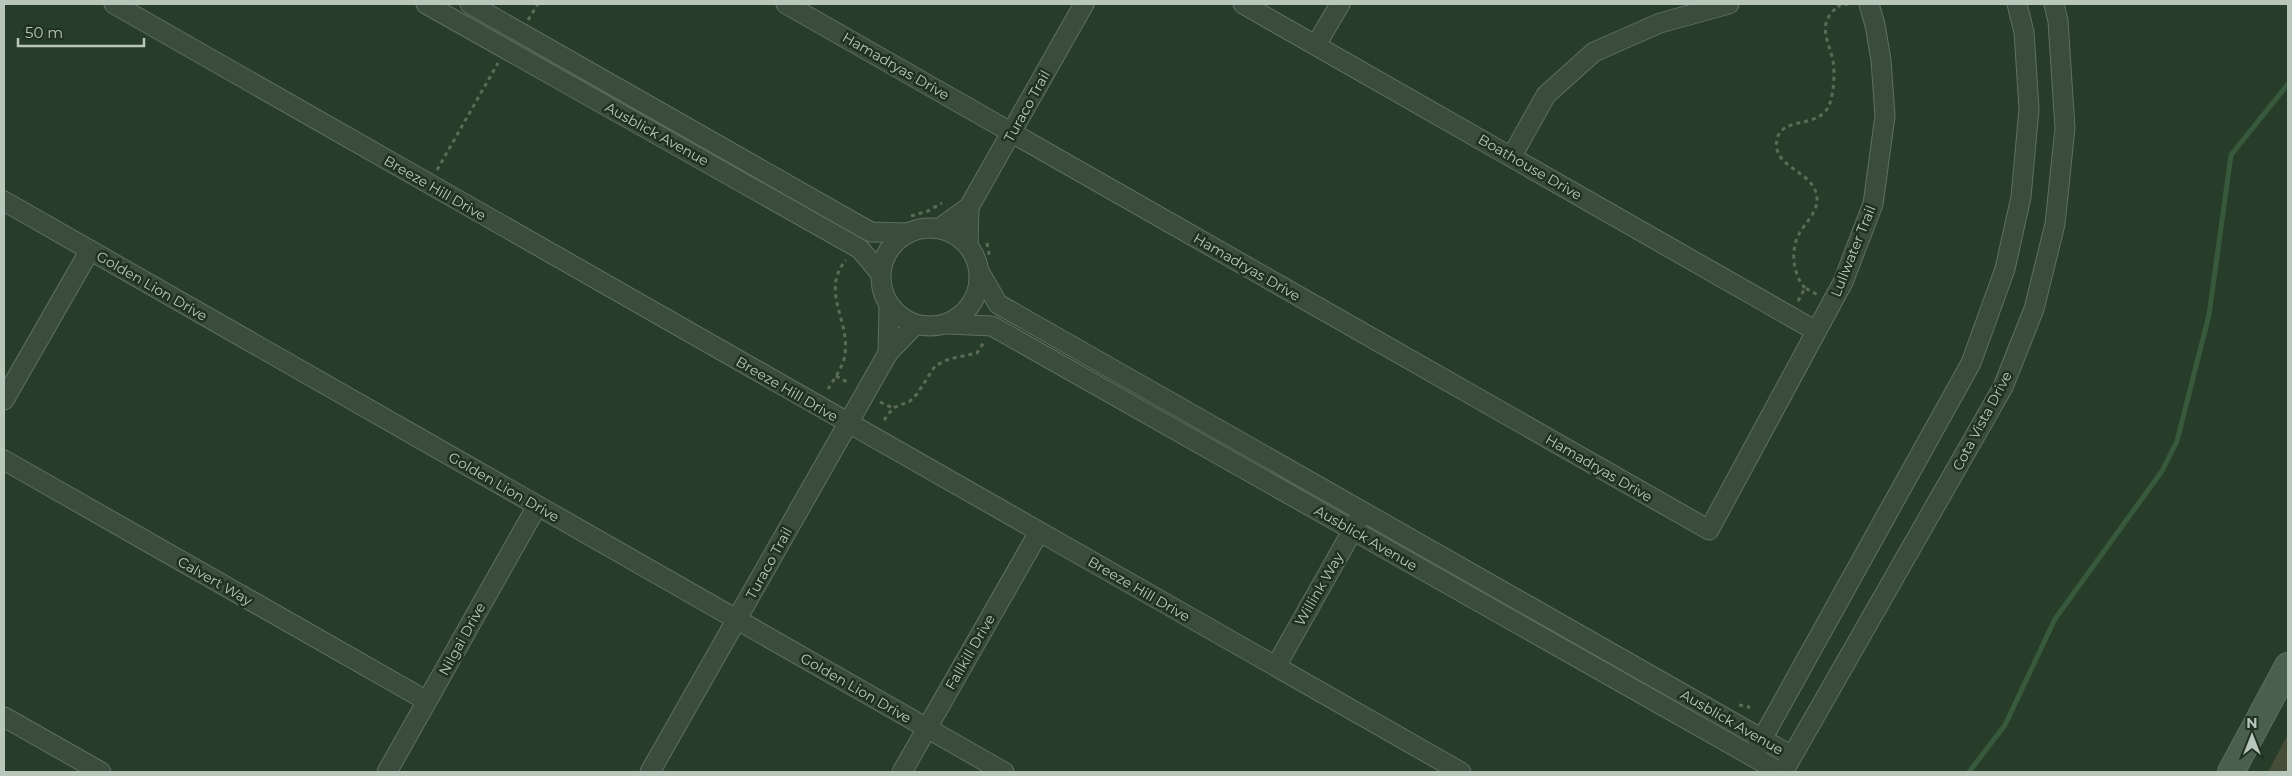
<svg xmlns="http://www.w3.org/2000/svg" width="2292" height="776" font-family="Montserrat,sans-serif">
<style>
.green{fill:#454d38}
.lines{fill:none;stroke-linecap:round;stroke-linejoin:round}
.stream{stroke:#385a3c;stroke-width:5}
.minor-casing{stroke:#5f6f61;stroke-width:21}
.secondary-casing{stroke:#5f6f61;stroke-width:28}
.path{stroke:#5e6a58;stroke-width:3;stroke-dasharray:4 4;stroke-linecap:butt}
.minor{stroke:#3b4c3d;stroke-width:19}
.secondary{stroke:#4a5f4d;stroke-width:26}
.labels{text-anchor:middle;stroke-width:5;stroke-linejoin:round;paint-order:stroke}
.street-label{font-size:14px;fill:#b8c7ba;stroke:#203122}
</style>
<rect width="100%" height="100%" fill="#283c2a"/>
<polygon class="green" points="2288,734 2288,772 2268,772"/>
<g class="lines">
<polyline class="stream" points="1969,772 2005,725 2055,619 2162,471 2177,441 2209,315 2231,155 2288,84"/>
<defs>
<g id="minor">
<polyline points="114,4 1461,772"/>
<polyline points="426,4 860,249 880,273"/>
<polyline points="470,4 867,230 871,232 907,233"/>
<polyline points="786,4 1709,530 1843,282 1873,204 1885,116 1881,60 1875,25 1869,4"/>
<polyline points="1243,4 1816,331"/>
<polyline points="1316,45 1340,4"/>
<polyline points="1512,156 1546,95 1594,52 1660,23 1729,4"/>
<polyline points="4,201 1004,772"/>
<polyline points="969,207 1084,4"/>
<circle cx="930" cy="277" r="49"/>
<polyline points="940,228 969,207 968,244"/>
<polyline points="980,273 998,304 1792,756"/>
<polyline points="889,305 888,353 915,325"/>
<polyline points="947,324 992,326 1780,772"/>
<polyline points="4,400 90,250"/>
<polyline points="4,460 427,701"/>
<polyline points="1276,666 1359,519"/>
<polyline points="4,717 101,772"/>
<polyline points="1756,750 1971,363 2005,269 2021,197 2029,109 2024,32 2017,4"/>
<polyline points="1786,767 2003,387 2034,309 2055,224 2065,128 2058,21 2054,4"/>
<polyline points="387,772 537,506"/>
<polyline points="650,772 888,353"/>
<polyline points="902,772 1039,532"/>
</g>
<polyline id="secondary" points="2231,772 2288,666"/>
</defs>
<use href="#minor" class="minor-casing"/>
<use href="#secondary" class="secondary-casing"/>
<g class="path">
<polyline points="1838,4 1839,6 1848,4"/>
<polyline points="528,20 538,4"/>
<polyline points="437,170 498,63"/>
<polyline points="911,216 928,211 942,203"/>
<polyline points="987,243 990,259"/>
<path d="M 1805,288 C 1793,275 1790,250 1799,234 C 1805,223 1818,212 1817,198 C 1815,170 1771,169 1777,139 C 1783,115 1821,130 1830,103 C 1834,91 1835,72 1833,61 C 1828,39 1816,23 1839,6"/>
<polyline points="1798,301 1805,288 1818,295"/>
<polyline points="836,376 849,383"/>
<path d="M 828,389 C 834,379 844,366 845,354 C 850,320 820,291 846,260"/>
<polyline points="880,402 893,408"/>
<polyline points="884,420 893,408 910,401 917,394 935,366 949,359 977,353 984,342"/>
<polyline points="1739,705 1749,707 1746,712"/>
</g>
<use href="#minor" class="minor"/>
<use href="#secondary" class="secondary"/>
</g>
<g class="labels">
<g class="street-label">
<text transform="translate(896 66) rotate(30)" y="5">Hamadryas Drive</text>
<text transform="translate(1027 106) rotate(-61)" y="5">Turaco Trail</text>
<text transform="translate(657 134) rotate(29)" y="5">Ausblick Avenue</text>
<text transform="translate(1530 167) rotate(30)" y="5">Boathouse Drive</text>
<text transform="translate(435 188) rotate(30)" y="5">Breeze Hill Drive</text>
<text transform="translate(1853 251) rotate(-68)" y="5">Lullwater Trail</text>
<text transform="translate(1247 267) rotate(30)" y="5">Hamadryas Drive</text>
<text transform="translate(152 286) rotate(30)" y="5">Golden Lion Drive</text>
<text transform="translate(787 389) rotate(30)" y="5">Breeze Hill Drive</text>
<text transform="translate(1982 421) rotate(-62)" y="5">Cota Vista Drive</text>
<text transform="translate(1599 468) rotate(30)" y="5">Hamadryas Drive</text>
<text transform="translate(504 487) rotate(30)" y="5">Golden Lion Drive</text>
<text transform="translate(1366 538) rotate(30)" y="5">Ausblick Avenue</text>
<text transform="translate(769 563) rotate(-61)" y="5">Turaco Trail</text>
<text transform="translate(215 581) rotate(30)" y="5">Calvert Way</text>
<text transform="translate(1139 589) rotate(30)" y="5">Breeze Hill Drive</text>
<text transform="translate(1319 589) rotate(-60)" y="5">Willink Way</text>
<text transform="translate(462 639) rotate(-61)" y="5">Nilgai Drive</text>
<text transform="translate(970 652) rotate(-60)" y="5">Fallkill Drive</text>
<text transform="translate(856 688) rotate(30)" y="5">Golden Lion Drive</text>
<text transform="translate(1732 722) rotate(30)" y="5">Ausblick Avenue</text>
</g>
</g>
<rect width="2292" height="776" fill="none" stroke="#b8c7ba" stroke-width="10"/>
<g transform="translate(2252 736)" stroke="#203122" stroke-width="4" paint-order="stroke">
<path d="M0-4L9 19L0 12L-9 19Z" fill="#b8c7ba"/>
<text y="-8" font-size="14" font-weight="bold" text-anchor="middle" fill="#b8c7ba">N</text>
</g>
<path d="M18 38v8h126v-8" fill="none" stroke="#b8c7ba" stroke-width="2.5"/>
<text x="25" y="38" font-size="15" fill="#b8c7ba" stroke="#203122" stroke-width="4" paint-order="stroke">50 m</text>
</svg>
